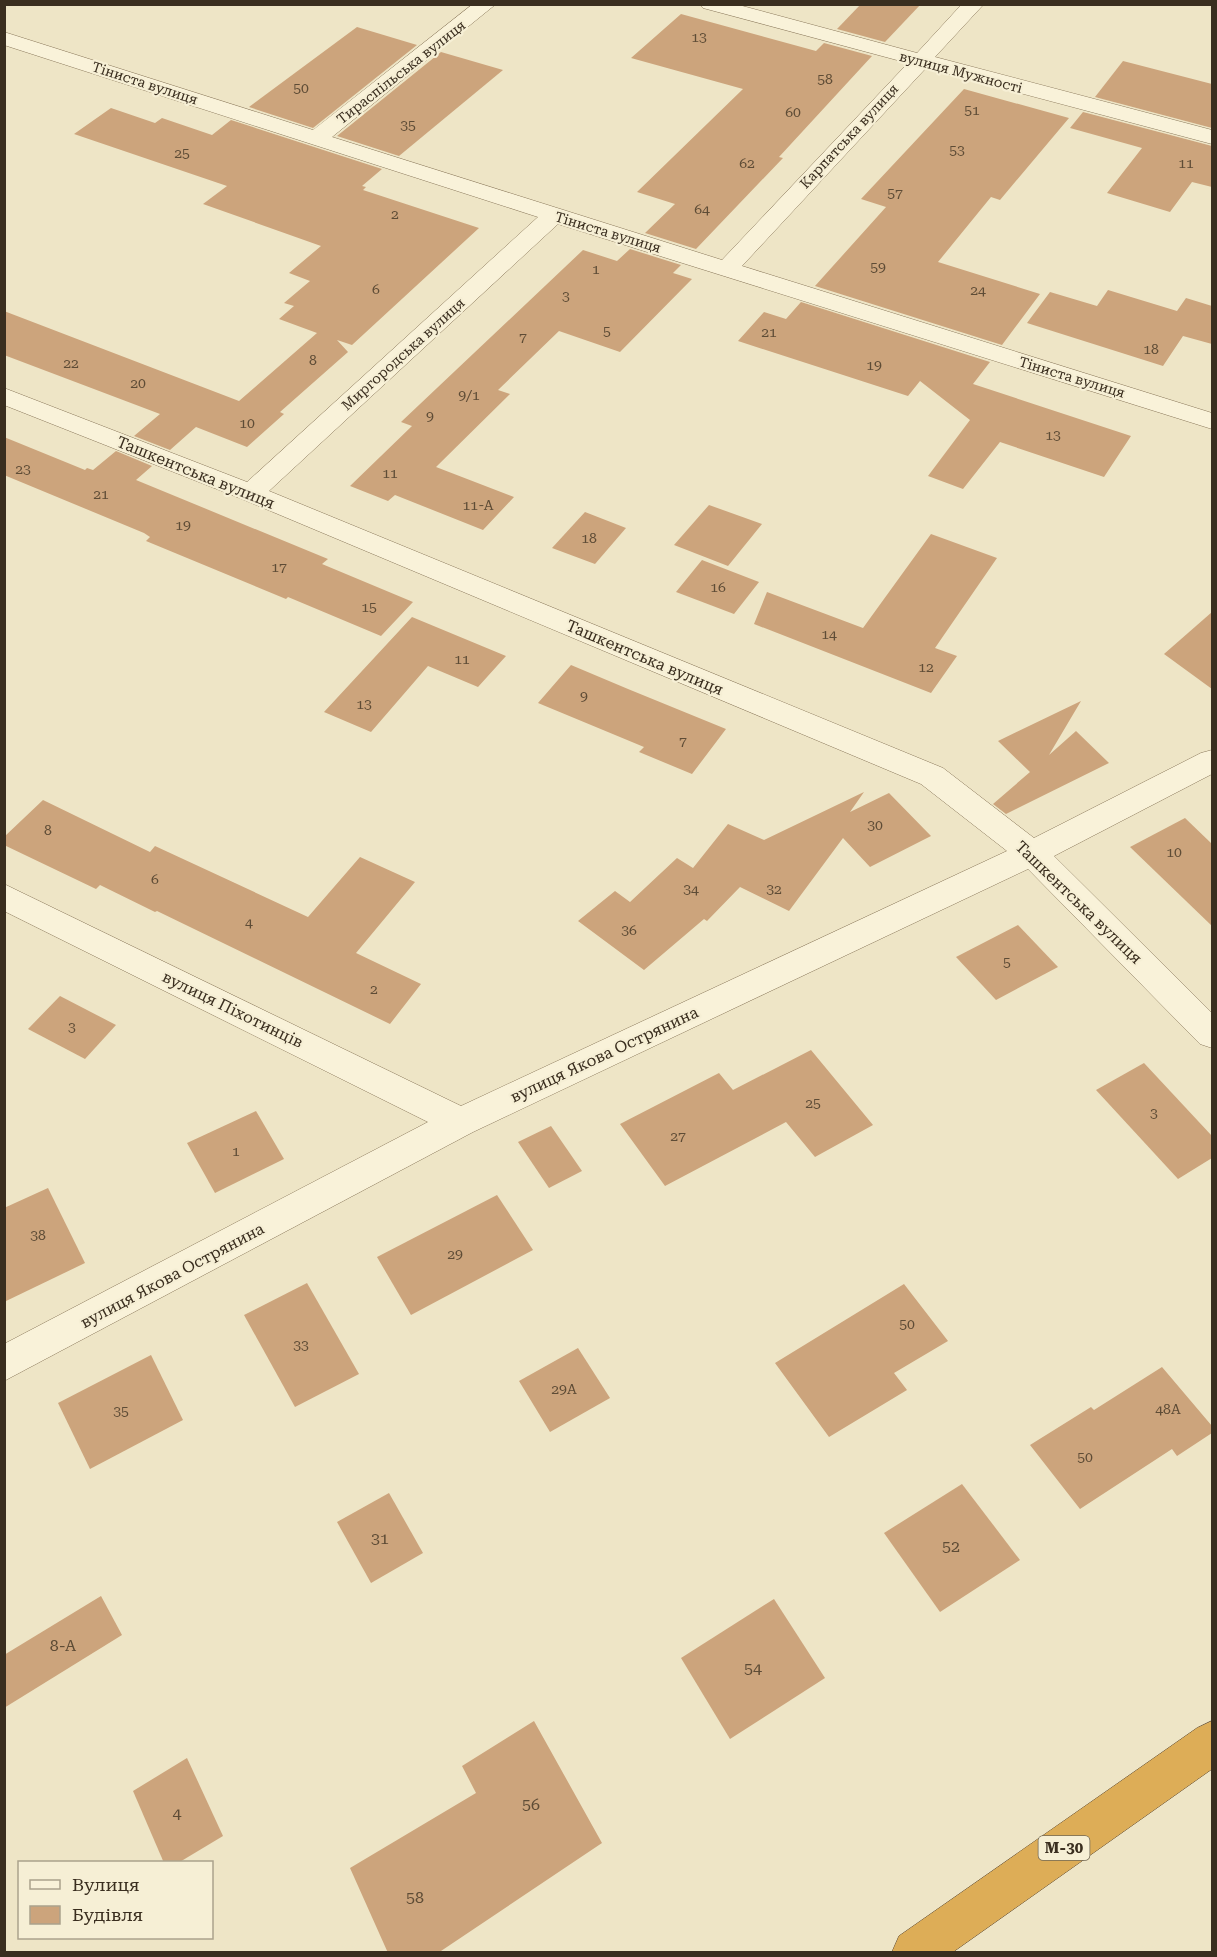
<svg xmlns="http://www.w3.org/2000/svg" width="1217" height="1957" font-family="'Roboto Serif',serif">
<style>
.building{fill:#cca47c}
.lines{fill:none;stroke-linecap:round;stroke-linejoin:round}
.minor-casing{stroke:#8a785b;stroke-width:1}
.highway-casing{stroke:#58452f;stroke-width:1}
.minor{fill:#f9f2d9;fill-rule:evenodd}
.highway{fill:#ddad57;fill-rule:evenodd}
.labels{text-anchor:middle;stroke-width:4.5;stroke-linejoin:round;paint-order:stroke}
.number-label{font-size:14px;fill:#5e4c36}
.far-street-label{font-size:14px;fill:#3a2e1f;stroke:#f6efd5}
.shield{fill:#f6efd5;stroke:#726856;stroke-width:1.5}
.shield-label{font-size:15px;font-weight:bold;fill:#3a2e1f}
.street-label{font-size:16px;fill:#3a2e1f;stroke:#f6efd5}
.near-number-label{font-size:16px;fill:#5e4c36}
</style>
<rect width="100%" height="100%" fill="#eee5c6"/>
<g class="building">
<polygon points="861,4 921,4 885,42 837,29"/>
<polygon points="681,14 816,51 824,43 872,56 779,157 783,158 696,249 645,233 675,204 637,192 743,89 631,58"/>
<polygon points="357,27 417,45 313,128 249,107"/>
<polygon points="441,52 503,70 399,156 337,136"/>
<polygon points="1123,61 1212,84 1212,128 1095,97"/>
<polygon points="964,89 1069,118 1000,200 991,197 938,262 1040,294 1002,345 815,286 886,207 861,199"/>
<polygon points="111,108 155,123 162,118 212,135 231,120 382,169 362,186 366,187 363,190 479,228 352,345 337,340 348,352 280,412 284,414 247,447 196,427 170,450 134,436 160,414 4,355 4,311 239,401 317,333 279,319 294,306 284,303 310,281 289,273 321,246 203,204 227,186 74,134"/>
<polygon points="1083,112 1212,146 1212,187 1192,182 1170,212 1107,193 1142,148 1070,128"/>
<polygon points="630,249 681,265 673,273 692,279 620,352 559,331 498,390 510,394 436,467 514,497 483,530 395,495 388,501 350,486 412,426 401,422 583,250 617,261"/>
<polygon points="1108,290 1177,311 1186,298 1212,306 1212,344 1183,336 1163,366 1027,323 1050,292 1097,306"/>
<polygon points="801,302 990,362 973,384 1131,436 1104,477 1000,442 963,489 928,476 970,420 920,381 908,396 738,341 764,312 786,319"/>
<polygon points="4,437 85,470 87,468 93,470 116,451 152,466 136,480 328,559 322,564 413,602 381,636 288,597 286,599 146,541 150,537 144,533 4,475"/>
<polygon points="709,505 762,524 728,566 674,545"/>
<polygon points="585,512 626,528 595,564 552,548"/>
<polygon points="931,534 997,558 935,648 957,656 931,693 754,624 767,592 863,628"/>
<polygon points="702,560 759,582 734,614 676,592"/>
<polygon points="1212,612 1212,689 1164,654"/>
<polygon points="412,617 506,656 478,687 428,666 371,732 324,712"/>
<polygon points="571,665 628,689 726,729 692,774 639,752 644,747 538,703"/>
<polygon points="1081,701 1049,755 1076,731 1109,763 1006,814 993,804 1030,772 998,741"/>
<polygon points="864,792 850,812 889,793 931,836 870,867 843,838 789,911 740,887 707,921 704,919 644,970 578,921 615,891 630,902 677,858 693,868 728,824 764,840"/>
<polygon points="43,800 150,852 155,846 308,917 360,857 415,882 356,953 421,984 390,1024 157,911 155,912 100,885 96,889 4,845 4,837"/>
<polygon points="1185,818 1212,844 1212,926 1130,847"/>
<polygon points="1018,925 1058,967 996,1000 956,957"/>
<polygon points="60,996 116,1025 85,1059 28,1029"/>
<polygon points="811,1050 873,1125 815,1157 786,1122 665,1186 620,1124 719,1073 733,1090"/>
<polygon points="1144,1063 1212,1136 1212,1158 1178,1179 1096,1090"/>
<polygon points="256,1111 284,1159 215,1193 187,1143"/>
<polygon points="551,1126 582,1171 549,1188 518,1142"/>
<polygon points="48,1188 85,1263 4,1302 4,1208"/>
<polygon points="497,1195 533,1250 411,1315 377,1257"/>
<polygon points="307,1283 359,1374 295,1407 244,1315"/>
<polygon points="904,1284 948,1341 894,1373 907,1390 829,1437 775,1363"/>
<polygon points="578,1348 610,1398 550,1432 519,1381"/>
<polygon points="151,1355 183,1420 90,1469 58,1403"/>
<polygon points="1162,1367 1212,1426 1212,1433 1177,1456 1172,1449 1080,1509 1030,1445 1091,1407 1094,1410"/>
<polygon points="962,1484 1020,1560 940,1612 884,1533"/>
<polygon points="389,1493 423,1553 371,1583 337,1522"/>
<polygon points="101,1596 122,1635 4,1708 4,1655"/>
<polygon points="774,1599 825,1678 730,1739 681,1658"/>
<polygon points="534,1721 602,1843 438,1953 388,1953 350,1868 476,1793 462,1766"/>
<polygon points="187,1758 223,1836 178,1863 164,1863 133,1791"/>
</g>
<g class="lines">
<defs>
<polygon id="minor" points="473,4 496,4 332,137 722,260 908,63 703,8 700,4 735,4 917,53 962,4 984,4 935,57 1212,130 1212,144 926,68 742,266 1212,413 1212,429 558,224 269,491 943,768 1034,838 1201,753 1212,750 1212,774 1054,856 1212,1013 1212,1048 1200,1044 1028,869 473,1132 4,1381 4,1344 428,1122 4,911 4,884 461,1106 1007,851 921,784 242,499 4,405 4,388 247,482 538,217 4,45 4,32 313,130"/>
<polygon id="highway" points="1212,1721 1212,1769 953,1952 892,1952 899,1936 1197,1728"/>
</defs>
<use href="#minor" class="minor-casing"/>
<use href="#highway" class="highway-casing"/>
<use href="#minor" class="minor"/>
<use href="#highway" class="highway"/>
</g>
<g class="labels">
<g class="number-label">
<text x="699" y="42">13</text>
<text x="825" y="84">58</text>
<text x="301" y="93">50</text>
<text x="972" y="115">51</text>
<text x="793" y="117">60</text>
<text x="408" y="130">35</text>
<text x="957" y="155">53</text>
<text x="182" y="158">25</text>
<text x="747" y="168">62</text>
<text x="1186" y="168">11</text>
<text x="895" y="198">57</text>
<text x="702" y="214">64</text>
<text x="395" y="219">2</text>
<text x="878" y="272">59</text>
<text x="596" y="274">1</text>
<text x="376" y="294">6</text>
<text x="978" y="295">24</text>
<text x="566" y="301">3</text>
<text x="607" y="336">5</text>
<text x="769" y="337">21</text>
<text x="523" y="342">7</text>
<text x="1151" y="354">18</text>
<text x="313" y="365">8</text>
<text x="71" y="368">22</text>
<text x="874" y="370">19</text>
<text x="138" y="388">20</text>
<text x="469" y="400">9/1</text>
<text x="430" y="421">9</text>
<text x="247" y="428">10</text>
<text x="1053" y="440">13</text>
<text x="23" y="474">23</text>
<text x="390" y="478">11</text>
<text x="101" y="499">21</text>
<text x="478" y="510">11-А</text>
<text x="183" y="530">19</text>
<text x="589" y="543">18</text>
<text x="279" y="572">17</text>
<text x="718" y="592">16</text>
<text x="369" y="612">15</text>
<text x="829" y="639">14</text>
<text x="462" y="664">11</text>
<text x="926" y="672">12</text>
<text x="584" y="701">9</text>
<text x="364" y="709">13</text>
<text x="683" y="746">7</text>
<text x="875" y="830">30</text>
<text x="48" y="835">8</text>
<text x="1174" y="857">10</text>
<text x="155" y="884">6</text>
<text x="691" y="894">34</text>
<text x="774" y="894">32</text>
<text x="249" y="927">4</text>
<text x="629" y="935">36</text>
<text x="1007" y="967">5</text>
<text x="374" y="994">2</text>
<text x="72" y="1032">3</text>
<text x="813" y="1108">25</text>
<text x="1154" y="1118">3</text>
<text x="678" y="1141">27</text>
<text x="236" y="1156">1</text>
<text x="38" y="1240">38</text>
<text x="455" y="1259">29</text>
<text x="907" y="1329">50</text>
<text x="301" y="1350">33</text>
<text x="564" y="1394">29А</text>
<text x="1168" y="1414">48А</text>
<text x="121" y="1416">35</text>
<text x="1085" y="1462">50</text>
</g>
<g class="far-street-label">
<text transform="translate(401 72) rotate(-38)" y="5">Тираспільська вулиця</text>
<text transform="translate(961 72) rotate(15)" y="5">вулиця Мужності</text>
<text transform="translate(145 83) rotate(18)" y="5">Тіниста вулиця</text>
<text transform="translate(849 136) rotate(-47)" y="5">Карпатська вулиця</text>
<text transform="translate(608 232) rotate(17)" y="5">Тіниста вулиця</text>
<text transform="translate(403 354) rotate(-42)" y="5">Миргородська вулиця</text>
<text transform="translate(1072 377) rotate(17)" y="5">Тіниста вулиця</text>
</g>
<rect class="shield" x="1038.5" y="1836" width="51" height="24" rx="4.5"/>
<g class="shield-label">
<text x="1064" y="1853">М-30</text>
</g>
<g class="street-label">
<text transform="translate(196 472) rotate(22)" y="6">Ташкентська вулиця</text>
<text transform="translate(645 657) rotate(23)" y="6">Ташкентська вулиця</text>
<text transform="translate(1079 902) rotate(44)" y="6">Ташкентська вулиця</text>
<text transform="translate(233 1009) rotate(26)" y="6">вулиця Піхотинців</text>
<text transform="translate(604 1054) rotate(-25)" y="6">вулиця Якова Острянина</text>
<text transform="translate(172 1275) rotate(-28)" y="6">вулиця Якова Острянина</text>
</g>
<g class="near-number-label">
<text x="380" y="1544">31</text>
<text x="951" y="1552">52</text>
<text x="63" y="1651">8-А</text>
<text x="753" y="1674">54</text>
<text x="531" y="1810">56</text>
<text x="177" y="1819">4</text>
<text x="415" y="1903">58</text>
</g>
</g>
<rect width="1217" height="1957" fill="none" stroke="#3a2e1f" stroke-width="12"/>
<rect x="18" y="1861" width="195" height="78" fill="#f6efd5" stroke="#aba28c" stroke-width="1.5"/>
<rect x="30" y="1880" width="30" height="9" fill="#f9f2d9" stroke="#aba28c" stroke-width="1.5"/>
<text x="72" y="1891" font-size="18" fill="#3a2e1f">Вулиця</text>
<rect x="30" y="1906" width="30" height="18" fill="#cca47c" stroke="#aba28c" stroke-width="1.5"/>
<text x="72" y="1921" font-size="18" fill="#3a2e1f">Будівля</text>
</svg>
